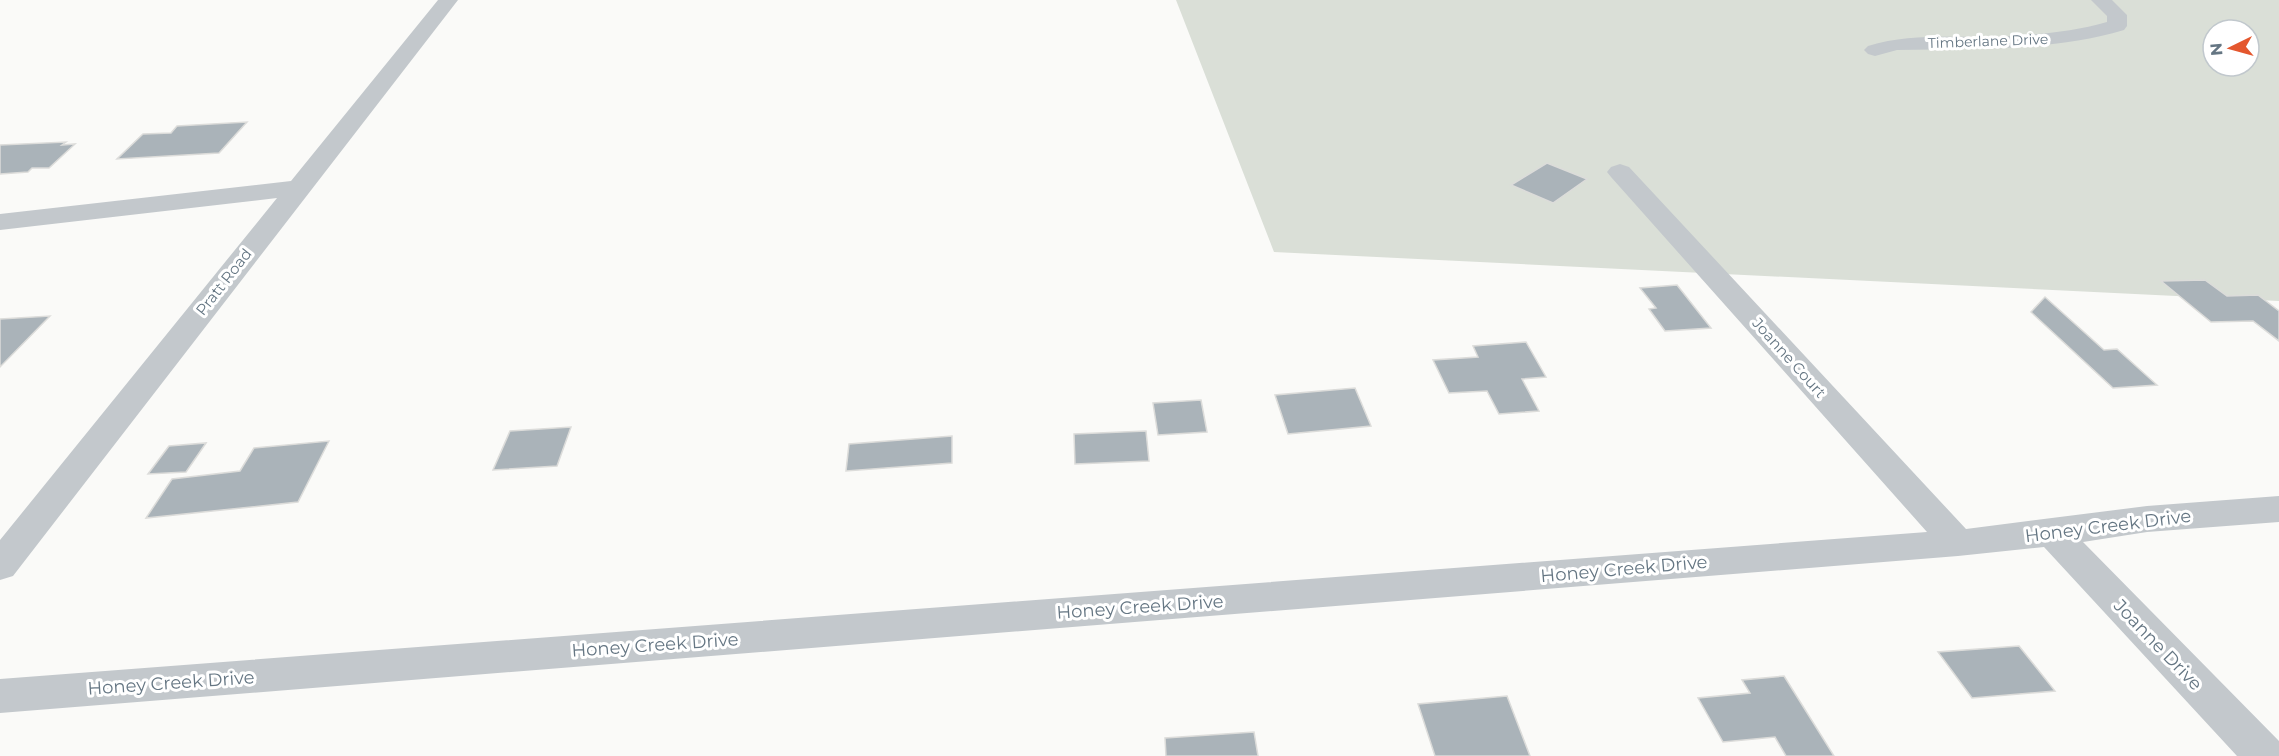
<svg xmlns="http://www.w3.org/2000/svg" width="2279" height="756" font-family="Montserrat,sans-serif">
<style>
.green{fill:#dadfd7;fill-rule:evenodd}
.building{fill:#aab3b9;stroke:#dcdcda;stroke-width:1.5}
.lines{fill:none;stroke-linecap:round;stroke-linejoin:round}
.street{fill:#c3c8cc;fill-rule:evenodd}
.labels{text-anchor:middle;stroke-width:6;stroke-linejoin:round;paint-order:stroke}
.far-street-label{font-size:14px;fill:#657683;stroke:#fff}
.street-label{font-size:15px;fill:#657683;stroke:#fff}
.near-street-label{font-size:18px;fill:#657683;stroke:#fff}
</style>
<rect width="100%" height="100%" fill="#fafaf8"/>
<path class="green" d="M 1176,0 L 2279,0 L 2279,301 L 1274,252 ZM 2213,30 L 2249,30 L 2249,66 L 2213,66 Z"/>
<g class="building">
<polygon points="247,122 219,153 117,159 143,134 171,133 177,126"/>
<polygon points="66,142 62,145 75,144 49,168 32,168 28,172 0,174 0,145"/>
<polygon points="1547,163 1587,179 1553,203 1511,185"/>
<polygon points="2205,280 2227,296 2258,295 2279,311 2279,341 2253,321 2211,322 2161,281"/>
<polygon points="1677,285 1711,328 1665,331 1649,309 1656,308 1640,288"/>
<polygon points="2045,297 2104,350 2117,349 2157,385 2113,388 2031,312"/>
<polygon points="50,316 0,367 0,319"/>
<polygon points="1526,342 1546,377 1522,379 1539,411 1499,414 1487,391 1449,393 1433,360 1478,357 1473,346"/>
<polygon points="1355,388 1371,426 1288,434 1275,395"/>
<polygon points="1201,400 1207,432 1158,435 1153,403"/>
<polygon points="571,427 557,466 493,470 510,431"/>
<polygon points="1146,431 1149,461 1075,464 1074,434"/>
<polygon points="952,436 952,463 846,471 849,444"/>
<polygon points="329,441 298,502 146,518 172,479 240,471 254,448"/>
<polygon points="206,443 186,472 148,474 169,446"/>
<polygon points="2019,646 2055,691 1972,698 1938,652"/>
<polygon points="1784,676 1834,756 1786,756 1775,737 1723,742 1698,698 1750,693 1742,680"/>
<polygon points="1507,696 1530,756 1435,756 1418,704"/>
<polygon points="1254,732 1258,756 1166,756 1165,738"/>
</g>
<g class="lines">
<g class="street">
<polygon points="438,0 458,0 13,576 0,580 0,540 277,198 0,230 0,214 291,181"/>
<path d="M 2091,0 L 2112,0 L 2127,15 L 2127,26 L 2124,30 C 2049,52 1974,48 1897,50 L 1875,56 L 1868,54 L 1864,50 L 1868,46 C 1904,35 1940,37 1978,37 C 2022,36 2065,34 2107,22 L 2107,16 Z"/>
<polygon points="1620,164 1629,167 1966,529 2147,506 2279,496 2279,522 2147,532 2083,542 2279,741 2279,756 2237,756 2044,547 1958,556 0,713 0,679 1927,532 1611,177 1607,172 1611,167"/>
</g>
</g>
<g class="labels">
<g class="far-street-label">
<text transform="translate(1988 41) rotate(-2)" y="5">Timberlane Drive</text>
</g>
<g class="street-label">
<text transform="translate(224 282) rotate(-52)" y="5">Pratt Road</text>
<text transform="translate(1789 358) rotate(48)" y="5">Joanne Court</text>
</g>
<g class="near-street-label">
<text transform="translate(2108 526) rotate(-7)" y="6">Honey Creek Drive</text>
<text transform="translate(1624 569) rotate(-5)" y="6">Honey Creek Drive</text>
<text transform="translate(1140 607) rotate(-4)" y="6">Honey Creek Drive</text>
<text transform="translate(655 645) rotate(-4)" y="6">Honey Creek Drive</text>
<text transform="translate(2158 645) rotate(46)" y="6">Joanne Drive</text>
<text transform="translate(171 683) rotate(-4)" y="6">Honey Creek Drive</text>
</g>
</g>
<g transform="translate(2231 48) rotate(265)"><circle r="28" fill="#ffffff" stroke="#c1c8cd" stroke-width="1.5"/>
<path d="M0-4.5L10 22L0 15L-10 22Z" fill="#e4572e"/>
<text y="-9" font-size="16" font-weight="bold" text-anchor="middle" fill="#657683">N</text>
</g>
</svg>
